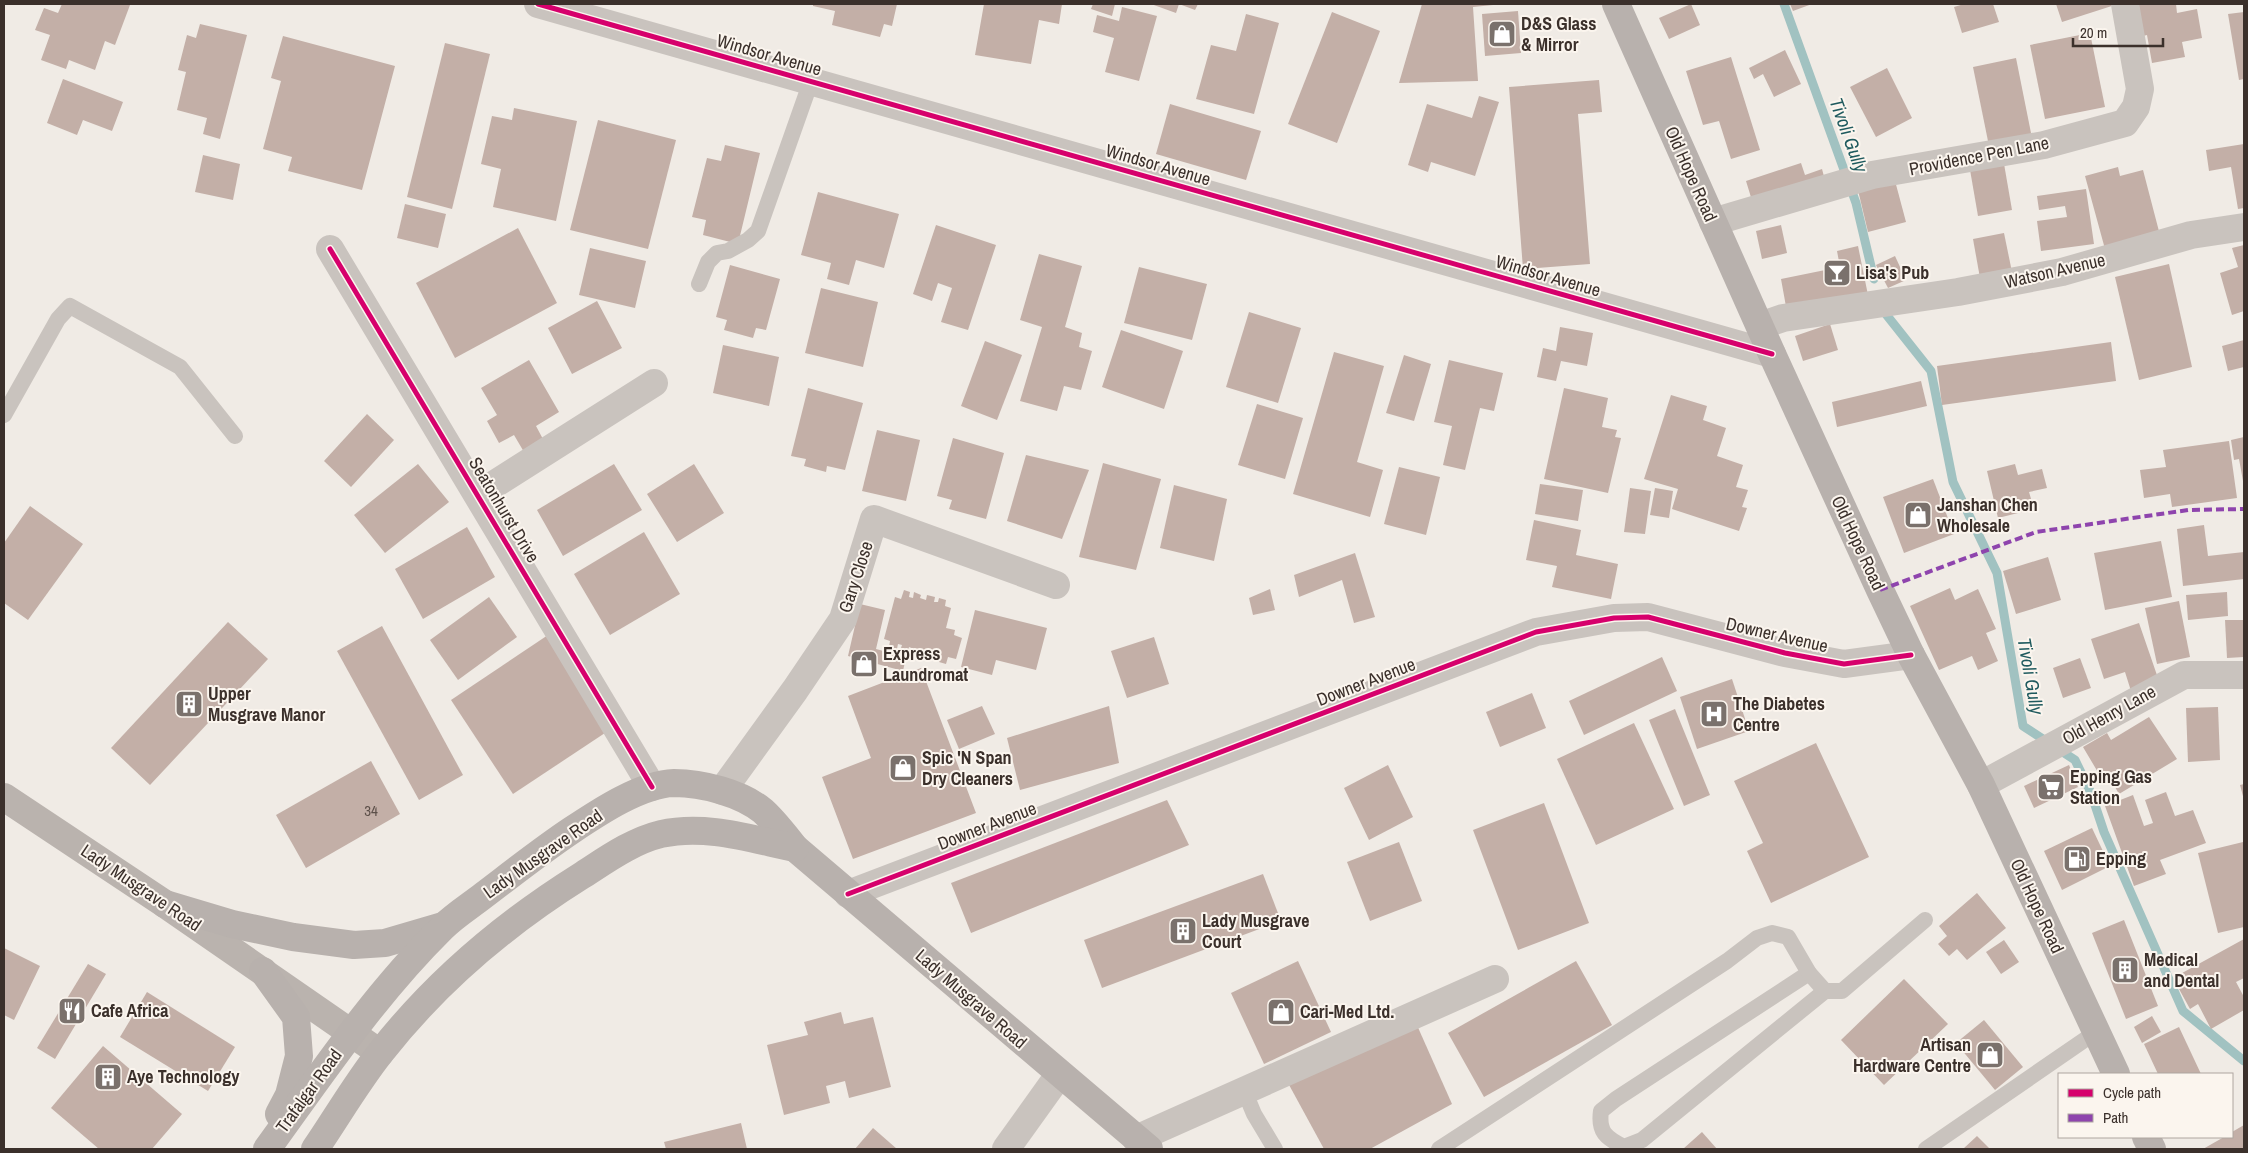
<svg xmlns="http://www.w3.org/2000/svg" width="2248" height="1153" font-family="'Archivo Narrow',sans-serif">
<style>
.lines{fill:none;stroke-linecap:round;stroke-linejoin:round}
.stream{stroke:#a1c2c1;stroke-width:9}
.building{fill:#c3afa7}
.lane{stroke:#c9c3be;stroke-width:16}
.street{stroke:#c9c3be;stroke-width:28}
.secondary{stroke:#bab3ae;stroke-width:28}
.primary{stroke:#b8b1ad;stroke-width:28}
.quiet{stroke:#8e44ad;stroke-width:4;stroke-dasharray:8 4;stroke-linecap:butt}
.cycleway-casing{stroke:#fbf5ee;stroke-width:8}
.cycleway{stroke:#d6006c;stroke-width:5}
.labels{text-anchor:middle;stroke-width:4;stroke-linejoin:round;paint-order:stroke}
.number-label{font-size:15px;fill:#5d504a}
.poi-label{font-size:18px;font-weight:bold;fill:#3b302b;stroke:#fbf5ee;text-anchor:start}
.street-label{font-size:18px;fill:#3b302b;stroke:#fbf5ee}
.water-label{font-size:19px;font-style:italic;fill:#1f5a5e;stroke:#fbf5ee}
</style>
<rect width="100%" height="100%" fill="#f0ebe5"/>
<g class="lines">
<g class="stream">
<polyline points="1784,4 1856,203 1874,279"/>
<polyline points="1881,308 1931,371 1953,482 1997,573 2023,726 2075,760 2091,793 2104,832 2183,1011 2244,1061"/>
</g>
</g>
<g class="building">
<polygon points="62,4 126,4 130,5 115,45 105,41 95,70 69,60 66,69 41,60 50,35 35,30 44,8 58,13"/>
<polygon points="813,4 897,4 892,26 884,24 880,37 832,25 835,11 813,6"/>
<polygon points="984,4 1062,4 1059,24 1039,20 1031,64 975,55"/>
<polygon points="1093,4 1115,4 1112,16 1091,9"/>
<polygon points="1151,4 1198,4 1195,10 1179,4 1176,13"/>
<polygon points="1422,4 1503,4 1473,7 1478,81 1399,83"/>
<polygon points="1691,4 1700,25 1669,39 1659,18"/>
<polygon points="1790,4 1812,4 1793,11"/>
<polygon points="1964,4 1993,4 1999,22 1962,33 1954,7"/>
<polygon points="2056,4 2118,4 2062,22"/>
<polygon points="2139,4 2176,4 2177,13 2197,9 2202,38 2182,42 2185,57 2152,63 2147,35 2139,37"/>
<polygon points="1122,7 1157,16 1139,81 1105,72 1114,38 1093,32 1097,15 1119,21"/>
<polygon points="1518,11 1521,53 1485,56 1482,14"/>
<polygon points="1332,12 1380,31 1337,143 1288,124"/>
<polygon points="2244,12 2244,79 2239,80 2228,14"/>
<polygon points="1246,14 1279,23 1254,114 1196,99 1211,45 1236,51"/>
<polygon points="200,24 247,35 220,139 203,134 207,118 177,110 186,72 178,70 187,35 196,38"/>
<polygon points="2090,33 2105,107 2045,119 2030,45"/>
<polygon points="283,36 395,66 362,190 288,171 292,157 263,149 281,81 271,78"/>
<polygon points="445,43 490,54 452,209 407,197"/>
<polygon points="1785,50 1801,84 1774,97 1763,74 1754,79 1749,68"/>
<polygon points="1731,57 1760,150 1731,159 1719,121 1703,125 1686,71"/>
<polygon points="2016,58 2033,143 1990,151 1973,67"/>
<polygon points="1887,68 1912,118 1876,137 1850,87"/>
<polygon points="63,79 123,102 112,131 83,120 77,135 47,123"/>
<polygon points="1599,80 1602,112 1578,114 1590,264 1523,269 1509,87"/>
<polygon points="1479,96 1499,102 1475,176 1431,162 1428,172 1408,165 1427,104 1472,118"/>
<polygon points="1170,104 1261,131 1246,180 1156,154"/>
<polygon points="514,108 577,121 556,221 493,207 501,169 481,164 492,116 512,120"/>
<polygon points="598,120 676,140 648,249 570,230"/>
<polygon points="2244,144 2244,208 2238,209 2231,167 2209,171 2206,150"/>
<polygon points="725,145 760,153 738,244 703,235 706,220 692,217 707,158 721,161"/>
<polygon points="203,155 240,164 233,200 195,192"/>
<polygon points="2003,158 2012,210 1978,216 1969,164"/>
<polygon points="1801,163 1805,175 1822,169 1826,184 1754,207 1746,181"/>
<polygon points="2118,167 2120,176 2143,170 2161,239 2105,249 2085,176"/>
<polygon points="1894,177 1906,222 1868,232 1857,186"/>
<polygon points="2086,189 2094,244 2041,251 2037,221 2067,217 2065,206 2039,210 2037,196"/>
<polygon points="818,192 899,214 884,268 856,260 849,285 827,279 831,263 801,255"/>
<polygon points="405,204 446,214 438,248 397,238"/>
<polygon points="936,225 996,245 968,330 941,322 952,288 938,283 932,301 913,294"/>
<polygon points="1781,225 1787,253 1762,259 1756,231"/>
<polygon points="518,228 557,303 455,358 416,283"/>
<polygon points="2004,233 2012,272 1980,278 1973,239"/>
<polygon points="2244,245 2244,311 2232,315 2220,273 2238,267 2232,248"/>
<polygon points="1858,246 1868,295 1787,312 1781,279 1840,267 1837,251"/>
<polygon points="590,248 646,261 635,308 579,295"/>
<polygon points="1039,254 1082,266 1065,327 1082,333 1079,347 1092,351 1081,390 1064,386 1057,411 1020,401 1042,327 1020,320"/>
<polygon points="1895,256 1906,280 1888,288 1876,265"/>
<polygon points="2169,264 2192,367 2139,380 2115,277"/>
<polygon points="730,265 780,279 766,330 756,328 753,338 724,330 727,320 716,317"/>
<polygon points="1139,267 1207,284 1192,340 1124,323"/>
<polygon points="821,288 878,302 863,367 805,353"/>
<polygon points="597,301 622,348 572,374 548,328"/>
<polygon points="1249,312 1301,328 1278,403 1226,387"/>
<polygon points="1830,324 1838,350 1803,361 1795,336"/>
<polygon points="1560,327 1593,333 1587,366 1561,361 1556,381 1537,377 1543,348 1556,351"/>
<polygon points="1121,330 1183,351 1164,409 1102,387"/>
<polygon points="2244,340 2244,367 2228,371 2222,346"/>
<polygon points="985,341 1022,355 997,420 961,406"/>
<polygon points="2111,342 2116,381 1942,405 1937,366"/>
<polygon points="723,345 779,357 769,406 713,393"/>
<polygon points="1334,352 1384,366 1357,462 1383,470 1370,517 1293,494"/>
<polygon points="1404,355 1431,364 1414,421 1386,413"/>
<polygon points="529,360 559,412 536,426 544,441 524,452 514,435 499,443 487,421 497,415 481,388"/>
<polygon points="1449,360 1503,373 1494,411 1480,408 1465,470 1443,465 1452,426 1434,422"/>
<polygon points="1921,381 1927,406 1837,427 1832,402"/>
<polygon points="808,388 863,403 845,470 827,466 826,472 804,466 806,459 791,456"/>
<polygon points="1564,388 1608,398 1602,427 1617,430 1615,437 1621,438 1608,493 1544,479"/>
<polygon points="1671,395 1707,406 1703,420 1726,428 1717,456 1743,465 1736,487 1748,490 1742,507 1747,508 1739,531 1672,509 1678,489 1644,479"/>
<polygon points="1257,404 1303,418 1285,479 1238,465"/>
<polygon points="367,414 394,440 351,487 324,461"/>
<polygon points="877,430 920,440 906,501 862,491"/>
<polygon points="2244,437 2244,480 2243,481 2239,459 2234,460 2231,440"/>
<polygon points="953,438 1004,453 986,519 949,509 952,500 937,496"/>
<polygon points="2229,441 2237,498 2172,507 2170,494 2144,498 2140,470 2166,467 2163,450"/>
<polygon points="1026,455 1089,470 1062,539 1007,521"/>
<polygon points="1103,463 1161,479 1136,570 1079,557"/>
<polygon points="418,464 449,502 385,553 354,515"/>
<polygon points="614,464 642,510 563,556 537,510"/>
<polygon points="694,464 724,513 677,542 647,494"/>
<polygon points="2015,464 2018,475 2042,469 2047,488 2029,492 2034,509 1998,518 1987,471"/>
<polygon points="1399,467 1440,477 1426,535 1384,524"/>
<polygon points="1933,479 1954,534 1904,553 1883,497"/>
<polygon points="1540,484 1583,490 1578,521 1535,514"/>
<polygon points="1174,485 1227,499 1214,561 1160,548"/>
<polygon points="1630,488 1651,491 1645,534 1624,532"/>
<polygon points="1655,488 1673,491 1669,518 1650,515"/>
<polygon points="30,506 83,544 28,620 4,603 4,543"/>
<polygon points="1534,520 1581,530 1576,555 1618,564 1611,599 1552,587 1557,566 1526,560"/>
<polygon points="2204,525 2208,556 2244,552 2244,579 2183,586 2177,529"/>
<polygon points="467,527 495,577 423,619 395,569"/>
<polygon points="644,532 680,594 610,635 574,574"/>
<polygon points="2161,541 2172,597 2105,610 2094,553"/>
<polygon points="1355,553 1375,617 1354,623 1342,580 1299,597 1294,575"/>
<polygon points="2048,557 2061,600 2016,614 2003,571"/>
<polygon points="1950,588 1955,600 1978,589 1996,629 1986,633 1998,661 1978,670 1972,656 1939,670 1910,606"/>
<polygon points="1270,589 1275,610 1253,615 1249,598"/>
<polygon points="904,590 910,592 909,597 913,598 914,592 921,595 920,598 926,600 927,595 935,597 934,602 938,602 939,598 946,600 945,606 951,608 946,628 955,630 954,635 962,638 956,659 948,657 946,664 939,662 941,654 933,652 932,659 925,657 926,651 920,650 919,655 913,653 914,649 909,647 908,652 900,651 902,645 898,644 897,649 889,647 890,641 884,639 895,597 901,599"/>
<polygon points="2227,592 2228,616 2188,620 2186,595"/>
<polygon points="489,597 517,637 458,680 430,640"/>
<polygon points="2179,601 2190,657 2157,664 2145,608"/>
<polygon points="860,604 885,610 876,649 906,657 903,671 848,656"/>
<polygon points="975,610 1047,628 1036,670 996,660 992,675 961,667"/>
<polygon points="2225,620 2244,620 2244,657 2227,658"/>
<polygon points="228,622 268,659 150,785 111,748"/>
<polygon points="2139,623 2159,681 2131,691 2125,672 2104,679 2091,639"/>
<polygon points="382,626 463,775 419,800 337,651"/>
<polygon points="548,635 611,729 513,794 451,700"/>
<polygon points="1154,637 1169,684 1127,698 1111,651"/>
<polygon points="1662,657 1677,691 1584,735 1569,701"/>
<polygon points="2080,658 2091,688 2063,698 2053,668"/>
<polygon points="921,668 976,813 853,859 822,777 871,758 848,696"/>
<polygon points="1732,679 1749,731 1697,749 1680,697"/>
<polygon points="1532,693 1546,728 1500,747 1486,712"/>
<polygon points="982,706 995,734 959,749 947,720"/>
<polygon points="1109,706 1119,763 1020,790 1007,738"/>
<polygon points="2218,707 2220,760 2188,762 2186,708"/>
<polygon points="1675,709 1710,795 1684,806 1649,720"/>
<polygon points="2149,717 2177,759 2119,794 2106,771 2099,774 2083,747 2107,733 2111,740"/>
<polygon points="1634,723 1674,809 1596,845 1557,759"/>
<polygon points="1816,743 1869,857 1771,903 1747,851 1763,843 1734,781"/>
<polygon points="371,761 400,814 306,868 276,815"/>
<polygon points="1388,765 1413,817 1369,840 1344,788"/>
<polygon points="2069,765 2078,787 2034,808 2024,786"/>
<polygon points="2244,784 2244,800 2240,785"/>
<polygon points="2166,792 2175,816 2193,810 2206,843 2160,860 2166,874 2134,886 2105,806 2133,795 2144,826 2153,823 2145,800"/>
<polygon points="1167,800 1189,845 971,933 951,883"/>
<polygon points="1544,803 1589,923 1518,950 1473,830"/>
<polygon points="2092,828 2110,866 2062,890 2044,851"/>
<polygon points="1399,842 1422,901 1370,921 1347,862"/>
<polygon points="2243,842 2244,927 2218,933 2198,853"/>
<polygon points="1263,874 1281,921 1102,988 1084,940"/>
<polygon points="1977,893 2006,928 1967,960 1957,949 1949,956 1938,944 1947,936 1939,926"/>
<polygon points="2124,920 2158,1006 2126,1019 2092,933"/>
<polygon points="2244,939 2244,978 2236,982 2244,997 2244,1010 2211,1029 2198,1004 2190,1009 2173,978"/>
<polygon points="2004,940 2019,962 2001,974 1986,952"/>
<polygon points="4,948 40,966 14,1020 4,1015"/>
<polygon points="1298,961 1331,1032 1264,1064 1231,993"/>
<polygon points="1576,961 1612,1025 1484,1097 1448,1033"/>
<polygon points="88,964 106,974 55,1059 37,1048"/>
<polygon points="1904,979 1948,1024 1884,1085 1841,1040"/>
<polygon points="147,992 235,1047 208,1091 120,1037"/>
<polygon points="841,1012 844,1024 873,1017 891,1087 849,1098 845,1081 826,1086 830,1103 784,1115 767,1045 808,1035 804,1022"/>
<polygon points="2152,1016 2161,1032 2142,1043 2134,1027"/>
<polygon points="1984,1020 2023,1067 1995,1090 1956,1043"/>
<polygon points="1416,1023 1452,1104 1370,1149 1324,1149 1288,1083"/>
<polygon points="2179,1027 2201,1074 2158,1074 2144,1044"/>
<polygon points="103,1046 182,1114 152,1149 99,1149 51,1108"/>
<polygon points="741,1123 747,1149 666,1149 664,1142"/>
<polygon points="2244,1125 2244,1149 2203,1149 2224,1137 2232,1137 2232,1132"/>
<polygon points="873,1128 897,1149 855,1149"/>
<polygon points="1702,1132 1717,1149 1683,1149"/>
<polygon points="1977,1136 1990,1149 1963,1149"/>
</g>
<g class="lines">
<g class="lane">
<polyline points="699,284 708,262 717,253 728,251 748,240 758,231 811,81"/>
<polyline points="4,415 58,319 70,306 180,367 235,436"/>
<path d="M 1809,973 L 1616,1099 L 1601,1111 C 1598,1132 1606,1138 1624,1147 L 1642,1140 L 1825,991"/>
<polyline points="1244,1090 1254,1114 1275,1149"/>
<polyline points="1439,1149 1727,961 1757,938 1772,933 1788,937 1809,973 1825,991 1842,991 1925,920"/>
<polyline points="1926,1149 2096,1032"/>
</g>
<g class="street">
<polyline points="538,4 1772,354"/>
<polyline points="1713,222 1872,175 2044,145 2125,123 2136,107 2140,89 2125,4"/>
<polyline points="330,249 652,787"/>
<polyline points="1760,326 1783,318 1958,292 2062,272 2191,235 2244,227"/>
<polyline points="479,494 654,383"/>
<polyline points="1981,785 2184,675 2244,675"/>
<polyline points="722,791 795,690 843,619 874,519 1056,585"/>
<polyline points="848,894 1536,632 1614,618 1648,617 1785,653 1844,664 1911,655"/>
<polyline points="1136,1139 1495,979"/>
<polyline points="1006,1149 1059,1075"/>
</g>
<polyline class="secondary" points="4,797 165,904 380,1053"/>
<g class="primary">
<polyline points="1616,4 1772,354 1880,590 1911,655 1981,785 2116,1074"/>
<polyline points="165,904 232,924 293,937 354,945 385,943 443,926"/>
<polyline points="263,971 296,1017 299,1056 289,1095 279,1114"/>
<polyline points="2146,1137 2152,1149"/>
<path d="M 267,1149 C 322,1073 375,994 442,928 C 455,915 470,906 484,895 C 513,873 542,850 572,830 C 599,812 641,784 674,783 C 702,783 741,793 763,811 C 775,822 785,835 795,848 L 1149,1149"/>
<path d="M 315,1149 C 337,1117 357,1082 381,1052 C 436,982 506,923 581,876 C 606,860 632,841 661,834 C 706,824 751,839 795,848"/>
</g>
<polyline class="quiet" points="1880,590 2036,532 2188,510 2244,509"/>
<defs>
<g id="cycleway">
<polyline points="538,4 1772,354"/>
<polyline points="330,249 652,787"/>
<polyline points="848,894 1536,632 1614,618 1648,617 1785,653 1844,664 1911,655"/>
</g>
</defs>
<use href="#cycleway" class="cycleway-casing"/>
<use href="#cycleway" class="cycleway"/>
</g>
<defs>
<symbol id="shop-square" viewBox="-11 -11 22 22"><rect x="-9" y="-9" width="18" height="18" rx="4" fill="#7a716c" stroke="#fbf5ee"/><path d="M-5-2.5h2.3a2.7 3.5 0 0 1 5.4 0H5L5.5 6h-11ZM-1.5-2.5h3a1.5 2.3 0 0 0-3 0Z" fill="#fff"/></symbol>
<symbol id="bar-square" viewBox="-11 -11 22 22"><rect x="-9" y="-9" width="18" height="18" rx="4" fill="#7a716c" stroke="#fbf5ee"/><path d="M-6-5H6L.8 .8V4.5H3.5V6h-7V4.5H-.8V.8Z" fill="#fff"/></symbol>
<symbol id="building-square" viewBox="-11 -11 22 22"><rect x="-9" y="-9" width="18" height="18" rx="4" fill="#7a716c" stroke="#fbf5ee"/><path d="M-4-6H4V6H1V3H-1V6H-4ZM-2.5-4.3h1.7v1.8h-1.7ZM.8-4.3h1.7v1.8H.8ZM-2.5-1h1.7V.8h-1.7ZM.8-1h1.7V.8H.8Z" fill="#fff"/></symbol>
<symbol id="hospital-square" viewBox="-11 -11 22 22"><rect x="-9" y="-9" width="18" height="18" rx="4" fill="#7a716c" stroke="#fbf5ee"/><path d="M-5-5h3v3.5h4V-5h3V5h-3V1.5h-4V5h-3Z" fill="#fff"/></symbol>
<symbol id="supermarket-square" viewBox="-11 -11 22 22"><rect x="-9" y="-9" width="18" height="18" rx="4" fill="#7a716c" stroke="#fbf5ee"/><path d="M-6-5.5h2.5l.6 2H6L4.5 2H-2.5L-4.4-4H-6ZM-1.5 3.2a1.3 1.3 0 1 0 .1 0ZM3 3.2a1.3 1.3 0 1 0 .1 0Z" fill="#fff"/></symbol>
<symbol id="fuel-square" viewBox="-11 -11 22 22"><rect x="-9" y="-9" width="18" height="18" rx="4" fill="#7a716c" stroke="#fbf5ee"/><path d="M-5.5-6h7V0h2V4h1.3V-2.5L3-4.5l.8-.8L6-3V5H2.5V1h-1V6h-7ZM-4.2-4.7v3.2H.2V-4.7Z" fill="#fff"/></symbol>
<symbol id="restaurant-square" viewBox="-11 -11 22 22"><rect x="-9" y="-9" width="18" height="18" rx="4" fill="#7a716c" stroke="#fbf5ee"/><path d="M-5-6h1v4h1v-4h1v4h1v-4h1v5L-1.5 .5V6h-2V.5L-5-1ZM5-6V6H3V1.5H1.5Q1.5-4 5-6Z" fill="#fff"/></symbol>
</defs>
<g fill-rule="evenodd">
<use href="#shop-square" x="1486" y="18" width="32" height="32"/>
<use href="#bar-square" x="1821" y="257" width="32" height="32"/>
<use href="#shop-square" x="1902" y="499" width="32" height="32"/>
<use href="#shop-square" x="848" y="648" width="32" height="32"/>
<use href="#building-square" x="173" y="688" width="32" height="32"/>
<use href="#hospital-square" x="1698" y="698" width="32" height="32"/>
<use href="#shop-square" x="887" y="752" width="32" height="32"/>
<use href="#supermarket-square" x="2035" y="771" width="32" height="32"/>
<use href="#fuel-square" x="2061" y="843" width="32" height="32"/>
<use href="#building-square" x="1167" y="915" width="32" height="32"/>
<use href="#building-square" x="2109" y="954" width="32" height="32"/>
<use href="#restaurant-square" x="56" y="995" width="32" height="32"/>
<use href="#shop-square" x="1265" y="996" width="32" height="32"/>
<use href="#shop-square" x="1974" y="1039" width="32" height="32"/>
<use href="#building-square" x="92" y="1061" width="32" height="32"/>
</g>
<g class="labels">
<g class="number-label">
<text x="371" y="816">34</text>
</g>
<g class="poi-label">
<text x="1521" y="30">D&amp;S Glass<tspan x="1521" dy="21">&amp; Mirror</tspan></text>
<text x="1856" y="279">Lisa's Pub</text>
<text x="1937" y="511">Janshan Chen<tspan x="1937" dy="21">Wholesale</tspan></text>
<text x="883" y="660">Express<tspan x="883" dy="21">Laundromat</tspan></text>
<text x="208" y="700">Upper<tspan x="208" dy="21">Musgrave Manor</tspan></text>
<text x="1733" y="710">The Diabetes<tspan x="1733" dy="21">Centre</tspan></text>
<text x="922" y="764">Spic 'N Span<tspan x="922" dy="21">Dry Cleaners</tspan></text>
<text x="2070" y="783">Epping Gas<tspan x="2070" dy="21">Station</tspan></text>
<text x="2096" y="865">Epping</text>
<text x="1202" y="927">Lady Musgrave<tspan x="1202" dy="21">Court</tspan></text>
<text x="2144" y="966">Medical<tspan x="2144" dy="21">and Dental</tspan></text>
<text x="91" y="1017">Cafe Africa</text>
<text x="1300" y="1018">Cari-Med Ltd.</text>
<text x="1971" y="1051" text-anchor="end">Artisan<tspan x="1971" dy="21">Hardware Centre</tspan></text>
<text x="127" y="1083">Aye Technology</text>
</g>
<g class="street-label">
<text transform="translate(769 55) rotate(16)" y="6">Windsor Avenue</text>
<text transform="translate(1979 156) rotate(-11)" y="6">Providence Pen Lane</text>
<text transform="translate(1158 165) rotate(16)" y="6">Windsor Avenue</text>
<text transform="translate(1691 174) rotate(66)" y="6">Old Hope Road</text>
<text transform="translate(2055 271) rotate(-13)" y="6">Watson Avenue</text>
<text transform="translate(1548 276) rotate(16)" y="6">Windsor Avenue</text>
<text transform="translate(504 510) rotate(59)" y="6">Seatonhurst Drive</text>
<text transform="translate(1858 543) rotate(65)" y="6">Old Hope Road</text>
<text transform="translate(856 577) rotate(-72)" y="6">Gary Close</text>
<text transform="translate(1777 635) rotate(13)" y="6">Downer Avenue</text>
<text transform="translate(1366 682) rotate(-21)" y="6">Downer Avenue</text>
<text transform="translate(2109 715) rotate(-29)" y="6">Old Henry Lane</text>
<text transform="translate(987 826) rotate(-21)" y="6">Downer Avenue</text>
<text transform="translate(543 854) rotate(-35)" y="6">Lady Musgrave Road</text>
<text transform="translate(141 888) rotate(34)" y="6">Lady Musgrave Road</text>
<text transform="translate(2037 906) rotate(65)" y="6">Old Hope Road</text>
<text transform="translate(971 999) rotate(41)" y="6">Lady Musgrave Road</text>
<text transform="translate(309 1091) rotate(-54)" y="6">Trafalgar Road</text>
</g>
<g class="water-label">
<text transform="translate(1849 135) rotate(70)" y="7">Tivoli Gully</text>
<text transform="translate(2031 676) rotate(80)" y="7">Tivoli Gully</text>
</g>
</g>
<rect width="2248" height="1153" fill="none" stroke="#3b302b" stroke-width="10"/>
<rect x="2058" y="1073" width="175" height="65" fill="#fbf5ee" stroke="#aea6a0"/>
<rect x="2068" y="1089" width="25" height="8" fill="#d6006c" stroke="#aea6a0"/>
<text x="2103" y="1098" font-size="15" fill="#3b302b">Cycle path</text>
<rect x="2068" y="1114" width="25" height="8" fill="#8e44ad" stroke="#aea6a0"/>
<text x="2103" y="1123" font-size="15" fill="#3b302b">Path</text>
<path d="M2073 38v8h90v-8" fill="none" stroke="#3b302b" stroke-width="2.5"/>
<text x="2080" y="38" font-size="15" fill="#3b302b" stroke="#fbf5ee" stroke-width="4" paint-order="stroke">20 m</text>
</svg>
